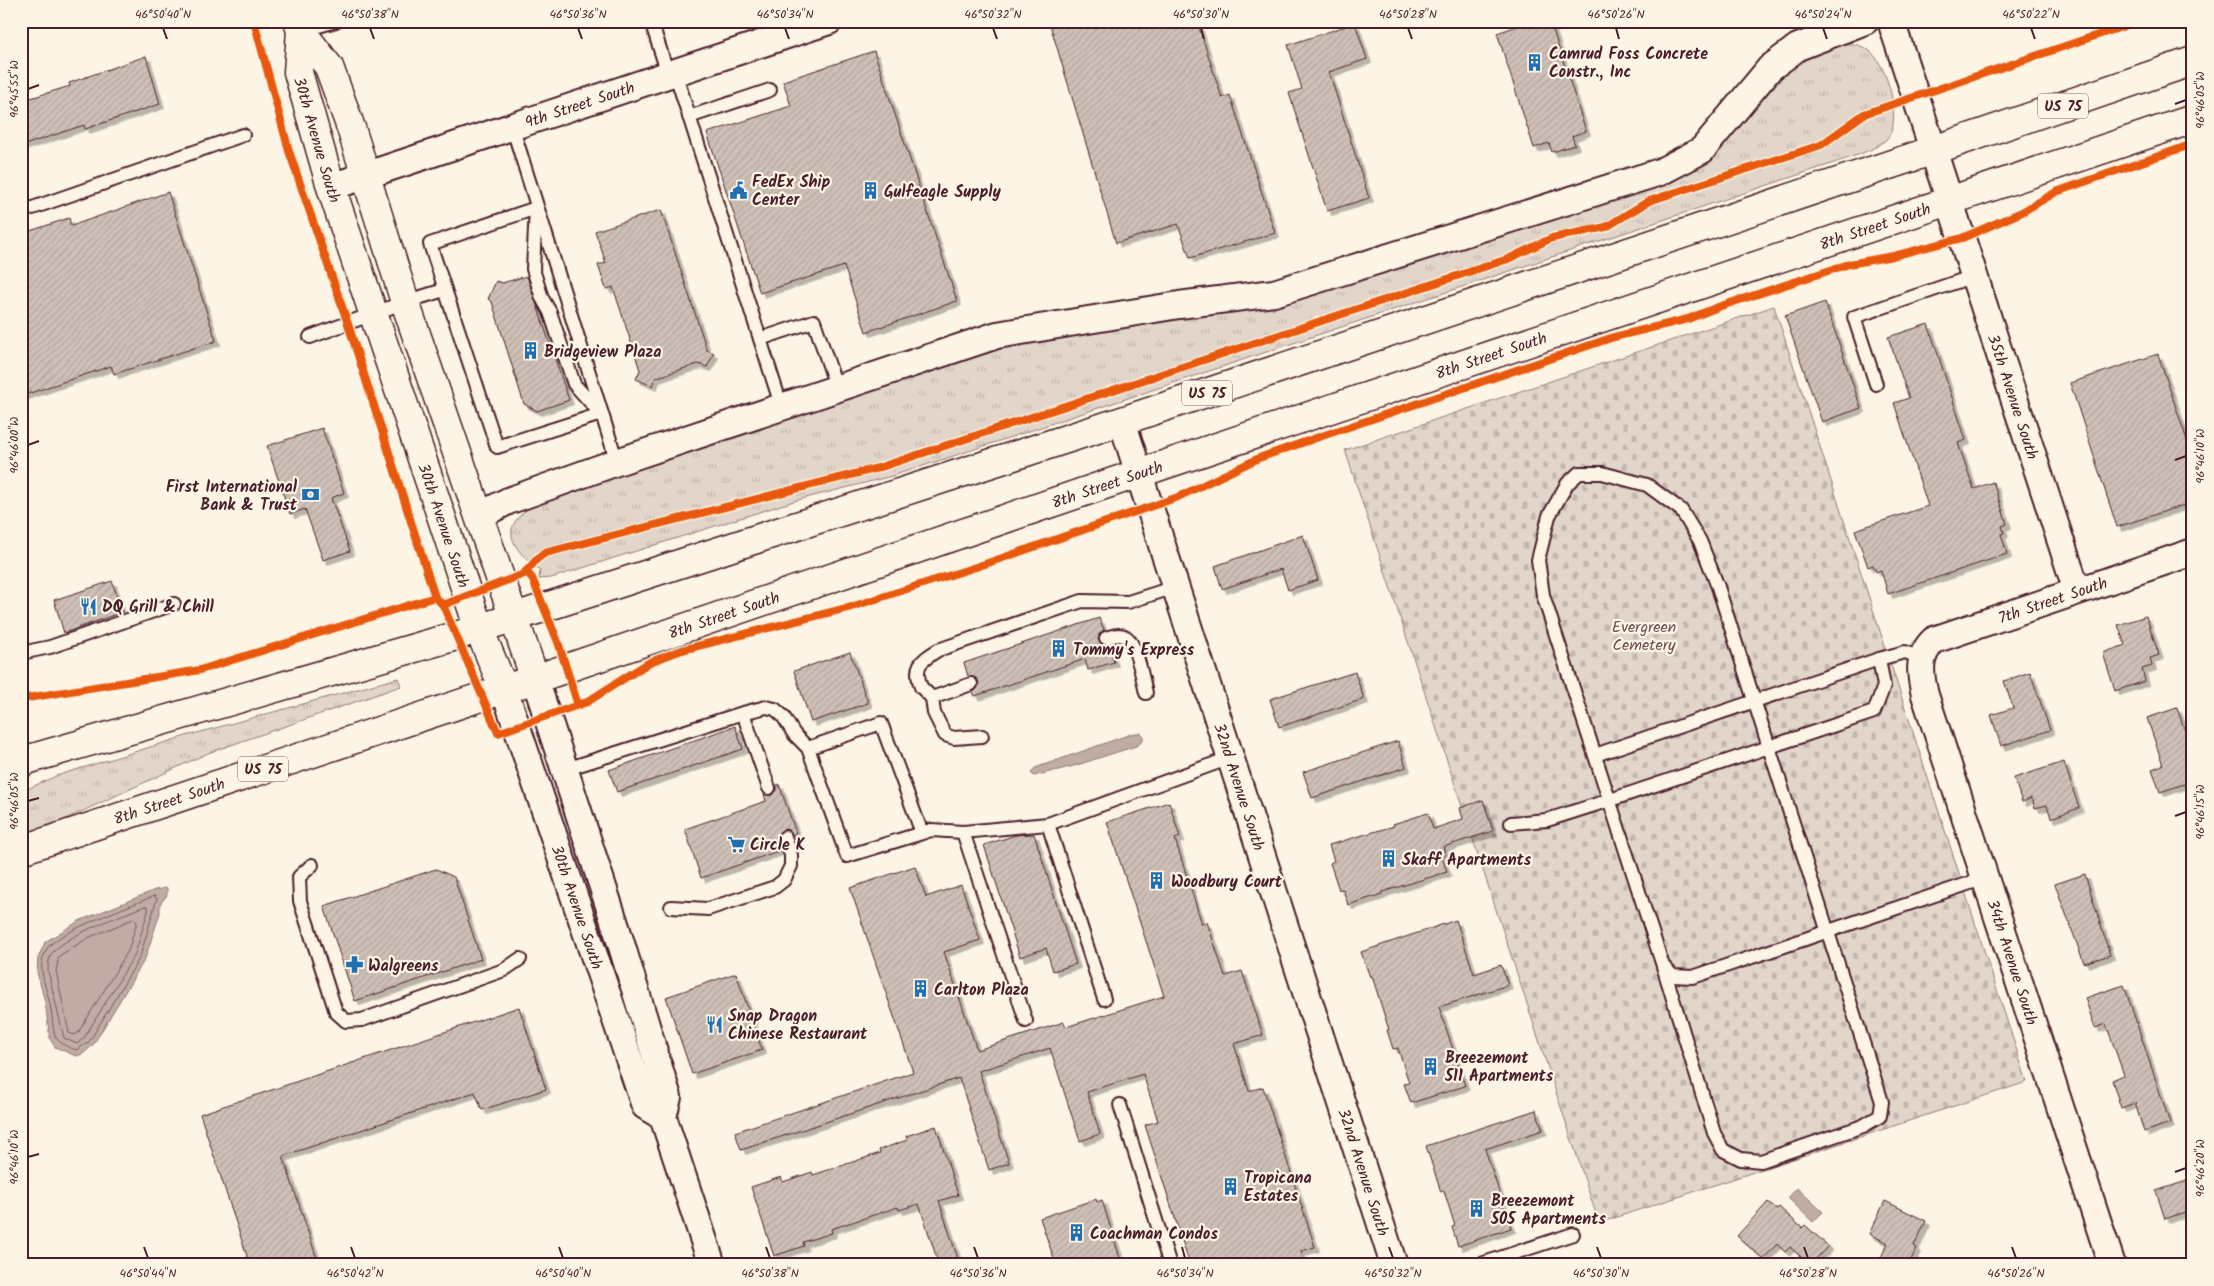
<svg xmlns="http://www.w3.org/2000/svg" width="2214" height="1286" font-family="Kalam,sans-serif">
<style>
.grass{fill:url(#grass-tufts);stroke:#967a7a}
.cemetery{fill:url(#cemetery-stones);stroke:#967a7a}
.water{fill:#c0aca5;stroke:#917474}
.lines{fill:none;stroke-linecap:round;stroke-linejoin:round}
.shore{stroke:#79575c;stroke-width:1}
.building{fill:url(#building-hatch);stroke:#4a1f2b;filter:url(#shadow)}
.service-casing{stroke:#4a1f2b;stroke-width:16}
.minor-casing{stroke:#4a1f2b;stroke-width:30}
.tertiary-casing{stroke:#4a1f2b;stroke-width:31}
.primary-casing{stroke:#4a1f2b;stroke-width:31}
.motorway-casing{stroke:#4a1f2b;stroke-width:31}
.service{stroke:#fcf5e5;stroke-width:12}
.minor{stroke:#fcf5e5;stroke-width:26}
.tertiary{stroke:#fcf5e5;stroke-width:28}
.primary{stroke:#fcf5e5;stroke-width:28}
.motorway{stroke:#fcf5e5;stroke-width:28}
.cycleway-casing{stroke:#fcf5e5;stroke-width:11}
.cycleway{stroke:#e8590c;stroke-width:8}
.ticks{fill:none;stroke:#4a1f2b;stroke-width:2}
.labels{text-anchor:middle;stroke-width:4.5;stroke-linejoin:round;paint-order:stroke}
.shield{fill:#fcf5e5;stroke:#7f5f63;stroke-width:1}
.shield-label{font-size:15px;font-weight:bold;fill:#4a1f2b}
.poi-label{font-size:16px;font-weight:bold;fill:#4a1f2b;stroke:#fcf5e5;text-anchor:start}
.street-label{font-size:16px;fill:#4a1f2b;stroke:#fcf5e5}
.park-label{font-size:16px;fill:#704c53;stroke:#fcf5e5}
.neatline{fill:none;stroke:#4a1f2b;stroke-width:2}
.ticks-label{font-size:12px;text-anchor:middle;fill:#4a1f2b}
</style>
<defs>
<pattern id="grass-tufts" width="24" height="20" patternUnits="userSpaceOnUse" patternTransform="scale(1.25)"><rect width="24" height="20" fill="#e2d5ca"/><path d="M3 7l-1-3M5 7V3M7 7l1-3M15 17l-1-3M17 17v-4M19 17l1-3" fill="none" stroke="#c3b6ae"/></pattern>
<pattern id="cemetery-stones" width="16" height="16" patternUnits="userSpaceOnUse" patternTransform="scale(1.25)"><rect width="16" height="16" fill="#e2d5ca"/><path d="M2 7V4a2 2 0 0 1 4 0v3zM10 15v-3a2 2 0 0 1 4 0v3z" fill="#c3b6ae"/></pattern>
<pattern id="building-hatch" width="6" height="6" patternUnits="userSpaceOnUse" patternTransform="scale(1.25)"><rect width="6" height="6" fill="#cfc0b7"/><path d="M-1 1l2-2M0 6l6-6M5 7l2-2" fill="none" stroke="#b3a59e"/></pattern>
<filter id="shadow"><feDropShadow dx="4.5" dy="4.5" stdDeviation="0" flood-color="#0004"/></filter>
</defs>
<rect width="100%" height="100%" fill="#fcf5e5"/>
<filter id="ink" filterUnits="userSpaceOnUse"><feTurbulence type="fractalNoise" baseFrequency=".02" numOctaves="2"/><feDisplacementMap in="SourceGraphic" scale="10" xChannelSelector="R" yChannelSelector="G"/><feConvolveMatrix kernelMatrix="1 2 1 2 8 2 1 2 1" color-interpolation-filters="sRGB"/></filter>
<g filter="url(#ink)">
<g class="grass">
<path d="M 1844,42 C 1855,44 1865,46 1872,53 C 1888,69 1901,117 1889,136 C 1880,150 1847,158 1831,164 L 987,445 L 892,476 L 794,501 L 551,578 L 539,579 L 540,570 C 525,559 500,538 518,518 C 522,513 526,511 529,506 L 991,350 L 1208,314 L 1651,190 L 1683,176 L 1708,159 L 1791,68 L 1811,54 Z"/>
<polygon points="398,678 401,686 208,753 57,823 21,835 21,792 56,776 186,736"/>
</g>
<polygon class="cemetery" points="1774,306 2027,1082 1599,1223 1345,450"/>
<g class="water">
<polygon points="1141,733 1143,736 1143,741 1136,746 1074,766 1034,776 1031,773 1035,768 1131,734"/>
<polygon points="167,888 167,895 160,904 160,913 145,959 93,1045 83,1054 76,1056 55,1047 50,1039 45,1002 37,972 38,958 45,942 79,921 155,890"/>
<polygon points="1797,1188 1823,1212 1813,1222 1788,1198"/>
</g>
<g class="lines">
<g class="shore">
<path d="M 154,896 L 157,898 L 140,957 L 89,1042 L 76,1050 C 50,1041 55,1034 51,1010 C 49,994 40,977 42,961 C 43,957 46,951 48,947 C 60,931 132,905 154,896 Z"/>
<path d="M 145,906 L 148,907 L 148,911 L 135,954 L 84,1038 L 77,1044 L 64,1038 L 48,971 C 48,964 49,955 55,950 C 74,932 120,916 145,906 Z"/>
<polygon points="134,919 137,922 128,951 78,1033 75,1035 69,1033 56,971 59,956 88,938"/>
</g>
</g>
<g class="building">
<polygon points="1049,21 1197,21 1222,98 1230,95 1275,233 1190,258 1178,224 1116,243"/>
<polygon points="1532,21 1550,21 1586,131 1572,136 1575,145 1552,152 1549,143 1534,148 1497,33"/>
<polygon points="1355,23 1367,59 1329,72 1369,198 1327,211 1289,93 1302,89 1288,45"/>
<polygon points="874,51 957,301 866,332 844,266 760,293 707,133 791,106 783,81"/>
<polygon points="146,56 160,104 85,129 84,125 21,146 21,101 70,86 69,83"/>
<polygon points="168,192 216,341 114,374 111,366 21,396 21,234 69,218 71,226"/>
<polygon points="661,210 707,350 714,353 707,367 698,364 655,378 652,386 636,379 640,370 613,287 606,289 598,265 606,263 595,231"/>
<polygon points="527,276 569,400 537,411 524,404 492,302 488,299 496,281 502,283"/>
<polygon points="1825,302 1861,408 1822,422 1785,316"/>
<polygon points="1928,324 1966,440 1958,443 1974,489 1993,482 2007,524 2002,526 2004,533 2001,534 2007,554 1888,594 1881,570 1876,572 1873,565 1868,567 1855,530 1928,506 1894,403 1909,398 1888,337"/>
<polygon points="2158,354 2193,458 2193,502 2117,527 2070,383"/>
<polygon points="322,428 344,493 331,498 350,551 323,560 305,509 290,514 267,446"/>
<polygon points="1303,535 1318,580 1288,590 1281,569 1222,589 1215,566"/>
<polygon points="112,581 122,612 64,633 54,600"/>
<polygon points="2146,616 2159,655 2150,658 2152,666 2142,669 2145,681 2115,691 2103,653 2125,645 2118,625"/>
<polygon points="1099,618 1104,630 1100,633 1098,640 1101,644 1109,646 1114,662 1088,670 1085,659 975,696 973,692 977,689 979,682 976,678 968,676 964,663"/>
<polygon points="850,652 868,703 811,722 794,671"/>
<polygon points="1355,672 1364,699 1279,727 1270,699"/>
<polygon points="2030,672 2050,730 2001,746 1991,715 2013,708 2004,681"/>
<polygon points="2177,708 2193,754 2193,781 2160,792 2152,769 2163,765 2147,718"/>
<polygon points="735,726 743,749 617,792 609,770"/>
<polygon points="1398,741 1406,767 1312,798 1303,772"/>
<polygon points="2064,762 2079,808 2051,818 2047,805 2035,808 2032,798 2022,802 2014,778"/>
<polygon points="779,784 796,833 793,835 787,829 782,830 777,836 781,850 701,878 685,829 766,801 764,794 772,795 777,790 777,785"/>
<polygon points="1483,800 1493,831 1443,847 1446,855 1442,857 1447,872 1382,892 1382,894 1348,905 1343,889 1339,890 1330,863 1334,861 1329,845 1394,826 1393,824 1428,813 1433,829 1463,819 1460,808"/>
<polygon points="1169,802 1180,837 1175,839 1202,924 1207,922 1225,976 1242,971 1263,1035 1234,1044 1249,1091 1263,1087 1315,1247 1301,1251 1305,1265 1190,1265 1145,1125 1158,1121 1143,1074 1087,1092 1100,1134 1080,1141 1050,1048 979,1071 1009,1163 989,1170 959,1078 741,1150 735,1132 913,1072 850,888 915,866 926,897 961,885 980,940 944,952 977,1050 1064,1022 1066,1027 1164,996 1107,822"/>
<polygon points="1034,834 1076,964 1053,971 1046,948 1020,957 984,845 1016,835"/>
<polygon points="436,869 454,877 481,959 355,1001 324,906"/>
<polygon points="2085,874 2110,955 2084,963 2055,884"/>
<polygon points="1456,920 1474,974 1501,965 1508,985 1439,1007 1465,1086 1411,1103 1404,1084 1409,1083 1398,1048 1393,1049 1387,1030 1389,1030 1372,976 1370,977 1361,952"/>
<polygon points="736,973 762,1050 692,1074 666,997"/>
<polygon points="2124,985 2170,1123 2144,1132 2135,1103 2121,1108 2112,1080 2124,1075 2106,1024 2095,1028 2085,998"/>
<polygon points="519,1007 546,1089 482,1110 475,1092 283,1156 319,1265 250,1265 200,1114"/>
<polygon points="1536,1110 1543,1130 1485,1149 1511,1228 1458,1246 1452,1227 1455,1226 1444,1191 1441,1192 1426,1146"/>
<polygon points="936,1126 958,1195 939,1201 960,1265 939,1265 919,1204 899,1210 898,1207 831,1229 832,1233 803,1242 804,1246 774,1256 751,1187 781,1177 783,1182 812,1172 813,1175 880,1153 879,1150 907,1140 906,1136"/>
<polygon points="2193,1179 2193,1209 2165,1219 2156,1191"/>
<polygon points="1096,1199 1097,1202 1102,1200 1122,1265 1056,1265 1040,1218"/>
<polygon points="1885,1201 1926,1221 1914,1246 1917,1248 1908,1265 1892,1265 1880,1259 1888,1243 1869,1234"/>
<polygon points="1768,1202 1777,1209 1779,1207 1802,1228 1805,1225 1828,1246 1810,1265 1790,1247 1785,1252 1777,1244 1763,1259 1737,1236"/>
</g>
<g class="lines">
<defs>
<g id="service">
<polyline points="651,21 668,74"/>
<polyline points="301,31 336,21"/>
<polyline points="675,72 782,408"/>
<polyline points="689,117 770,90"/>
<polyline points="512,126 617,462"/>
<polygon points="536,208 533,269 542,298 550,312 574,384 601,414 497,447 430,244"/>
<polyline points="21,212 243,135"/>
<polyline points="310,337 405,302 444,290"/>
<polyline points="760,339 814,321 837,389"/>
<polyline points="1876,384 1854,317 1974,276"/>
<polygon points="1579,473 1602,473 1647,485 1681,510 1700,541 1718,587 1882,1102 1880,1116 1863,1126 1761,1161 1741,1159 1723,1150 1714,1133 1663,966 1543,595 1538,560 1549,516 1567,484"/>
<path d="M 1106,638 C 1112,636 1120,633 1126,637 C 1136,643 1143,680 1146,693"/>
<polyline points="21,653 50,647 174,604"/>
<path d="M 971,684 L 932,698 L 921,687 C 913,665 921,661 938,650 L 1082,601 L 1128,602 L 1175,587"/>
<polyline points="932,698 934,713 945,735 954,738 982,736"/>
<polyline points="743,713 766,707 775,709 783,716 794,734 808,748"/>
<polyline points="1595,755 1879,659 1905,652 1921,658"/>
<polyline points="563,770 743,713 769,788"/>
<polyline points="1511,823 1547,820 1610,800 1874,712 1884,686 1879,659"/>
<polyline points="1048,824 1104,999"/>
<polyline points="963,832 1026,1021"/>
<polyline points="922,833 881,723 808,748 847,856 922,833 931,830 963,832 1048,824 1230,758"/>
<polyline points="312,865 299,877 300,901 336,1012 346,1021 362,1020 504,970 520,959"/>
<polyline points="671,907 708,909 775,887 784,880 791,866 791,855 785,837"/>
<polyline points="1663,966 1673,976 1693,977 1985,878"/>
<polyline points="1120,1105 1170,1265"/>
<polyline points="1478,1265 1573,1234"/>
</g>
<g id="minor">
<path id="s1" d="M 1891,21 L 2077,591"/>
<path id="s2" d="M 331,187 L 829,21"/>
<path id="s3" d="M 1122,421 L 1394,1265"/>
<polyline points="479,516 508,501 617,462 997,335 1179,305 1274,293 1660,172 1702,150 1770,68 1798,47 1865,21"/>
<polyline points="535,679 616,927 668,1097 663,1117 712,1265"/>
<path id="s4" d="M 504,689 L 645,1106 L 663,1117"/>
<path id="s5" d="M 2112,1265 L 1925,695 C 1920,674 1917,656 1934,640 L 2193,552"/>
</g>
<g id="tertiary">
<path id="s6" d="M 298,21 L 301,31 L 298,72 L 331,187 L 479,629 L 504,689"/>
<polyline points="301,31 329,67 351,128 405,302 535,679"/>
</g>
<g id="primary">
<polyline points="21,764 26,760 456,636 1122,421 1934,150 2193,61"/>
<path id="s7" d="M 21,850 L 535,679 L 1107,484 L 2193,119"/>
</g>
<polyline id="motorway" points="21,761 26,760"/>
</defs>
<use href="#service" class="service-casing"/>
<use href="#minor" class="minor-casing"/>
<use href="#tertiary" class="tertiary-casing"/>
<use href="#primary" class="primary-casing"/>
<use href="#motorway" class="motorway-casing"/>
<use href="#service" class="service"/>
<use href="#minor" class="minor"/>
<use href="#tertiary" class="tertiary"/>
<use href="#primary" class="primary"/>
<use href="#motorway" class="motorway"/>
<defs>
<g id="cycleway">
<polyline points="254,21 289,151 348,324 435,597"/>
<polyline points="526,571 532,578 558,642 578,705"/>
<polyline points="443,605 524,574 537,559 545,553 878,468 1508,259 1552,238 1606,227 1649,201 1821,145 1864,114 2139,21"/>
<polyline points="21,699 200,670 435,597 443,605 498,733 587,702 650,662 682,650 851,607 985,564 1178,497 1259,458 1316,438 1614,337 1688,319 1718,307 1849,264 1893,256 1962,238 2022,212 2056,192 2193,144"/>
</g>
</defs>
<use href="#cycleway" class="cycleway-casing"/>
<use href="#cycleway" class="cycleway"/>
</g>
</g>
<path class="ticks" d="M 163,28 L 167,39M 370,28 L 374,39M 578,28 L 582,39M 785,28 L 789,39M 993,28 L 997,39M 1201,28 L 1204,39M 1408,28 L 1412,39M 1616,28 L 1619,39M 1823,28 L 1827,39M 2031,28 L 2035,39M 28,89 L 39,85M 2175,104 L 2186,100M 28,445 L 39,441M 2175,460 L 2186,456M 28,801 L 39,798M 2175,816 L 2186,812M 28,1157 L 39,1154M 2175,1172 L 2186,1168M 144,1247 L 148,1258M 351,1247 L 355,1258M 559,1247 L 563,1258M 766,1247 L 770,1258M 974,1247 L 978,1258M 1182,1247 L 1185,1258M 1389,1247 L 1393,1258M 1597,1247 L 1601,1258M 1804,1247 L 1808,1258M 2012,1247 L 2016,1258"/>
<defs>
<symbol id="building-bare" viewBox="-9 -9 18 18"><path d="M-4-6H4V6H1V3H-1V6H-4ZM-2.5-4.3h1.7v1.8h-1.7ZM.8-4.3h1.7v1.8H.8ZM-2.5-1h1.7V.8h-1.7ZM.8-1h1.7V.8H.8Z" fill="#1f6fb2" stroke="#fcf5e5" stroke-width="2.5" paint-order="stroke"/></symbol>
<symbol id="civic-bare" viewBox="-9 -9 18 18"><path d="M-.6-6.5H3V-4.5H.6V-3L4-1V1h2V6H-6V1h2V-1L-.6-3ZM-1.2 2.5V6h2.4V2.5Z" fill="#1f6fb2" stroke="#fcf5e5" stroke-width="2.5" paint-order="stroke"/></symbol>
<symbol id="bank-bare" viewBox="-9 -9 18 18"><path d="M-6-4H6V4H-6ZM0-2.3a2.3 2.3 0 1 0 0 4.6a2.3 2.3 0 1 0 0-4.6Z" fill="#1f6fb2" stroke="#fcf5e5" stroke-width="2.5" paint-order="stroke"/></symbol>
<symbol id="restaurant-bare" viewBox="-9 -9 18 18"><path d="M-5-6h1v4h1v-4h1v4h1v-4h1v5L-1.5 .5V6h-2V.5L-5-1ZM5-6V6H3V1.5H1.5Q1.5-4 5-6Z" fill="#1f6fb2" stroke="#fcf5e5" stroke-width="2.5" paint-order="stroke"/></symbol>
<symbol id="supermarket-bare" viewBox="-9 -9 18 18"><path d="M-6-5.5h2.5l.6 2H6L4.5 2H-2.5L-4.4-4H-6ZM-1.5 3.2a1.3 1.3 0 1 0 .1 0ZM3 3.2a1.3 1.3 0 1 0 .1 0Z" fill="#1f6fb2" stroke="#fcf5e5" stroke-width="2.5" paint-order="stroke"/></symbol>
<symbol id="pharmacy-bare" viewBox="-9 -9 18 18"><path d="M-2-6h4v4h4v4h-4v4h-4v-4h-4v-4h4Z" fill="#1f6fb2" stroke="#fcf5e5" stroke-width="2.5" paint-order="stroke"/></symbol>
</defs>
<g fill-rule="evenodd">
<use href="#building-bare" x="1522" y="50" width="25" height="25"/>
<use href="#civic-bare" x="726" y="178" width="25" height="25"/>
<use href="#building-bare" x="858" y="178" width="25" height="25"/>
<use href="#building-bare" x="518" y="338" width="25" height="25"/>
<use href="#bank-bare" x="298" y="482" width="25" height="25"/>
<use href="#restaurant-bare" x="76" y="594" width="25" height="25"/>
<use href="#building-bare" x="1046" y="636" width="25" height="25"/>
<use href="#supermarket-bare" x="724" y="832" width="25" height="25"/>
<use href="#building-bare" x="1376" y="846" width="25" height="25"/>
<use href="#building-bare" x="1144" y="868" width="25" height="25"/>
<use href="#pharmacy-bare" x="342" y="952" width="25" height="25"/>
<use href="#building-bare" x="908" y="976" width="25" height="25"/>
<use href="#restaurant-bare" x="702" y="1012" width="25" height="25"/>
<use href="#building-bare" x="1418" y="1054" width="25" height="25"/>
<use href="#building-bare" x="1218" y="1174" width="25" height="25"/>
<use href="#building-bare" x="1464" y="1196" width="25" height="25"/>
<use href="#building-bare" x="1064" y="1220" width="25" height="25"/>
</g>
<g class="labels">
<g class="shield">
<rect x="2038" y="93.5" width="50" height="25" rx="4"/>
<rect x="1182" y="380.5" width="50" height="25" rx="4"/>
<rect x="238" y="756.5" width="50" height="25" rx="4"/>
</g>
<g class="shield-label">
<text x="2063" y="111">US 75</text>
<text x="1207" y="398">US 75</text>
<text x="263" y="774">US 75</text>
</g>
<g class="poi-label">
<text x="1549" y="59">Camrud Foss Concrete<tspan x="1549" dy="18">Constr., Inc</tspan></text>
<text x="752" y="187">FedEx Ship<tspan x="752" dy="18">Center</tspan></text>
<text x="884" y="197">Gulfeagle Supply</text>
<text x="544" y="357">Bridgeview Plaza</text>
<text x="297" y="492" text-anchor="end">First International<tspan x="297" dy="18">Bank &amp; Trust</tspan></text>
<text x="102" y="612">DQ Grill &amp; Chill</text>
<text x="1073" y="655">Tommy's Express</text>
<text x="750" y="850">Circle K</text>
<text x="1402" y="865">Skaff Apartments</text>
<text x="1171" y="887">Woodbury Court</text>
<text x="368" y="971">Walgreens</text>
<text x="934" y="995">Carlton Plaza</text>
<text x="728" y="1021">Snap Dragon<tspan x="728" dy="18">Chinese Restaurant</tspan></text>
<text x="1445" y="1063">Breezemont<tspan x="1445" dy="18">511 Apartments</tspan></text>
<text x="1244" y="1183">Tropicana<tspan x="1244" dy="18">Estates</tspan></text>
<text x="1491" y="1206">Breezemont<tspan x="1491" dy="18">505 Apartments</tspan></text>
<text x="1090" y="1239">Coachman Condos</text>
</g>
<g class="street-label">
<text dy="6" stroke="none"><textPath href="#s2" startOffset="262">9th Street South</textPath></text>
<text dy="6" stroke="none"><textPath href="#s6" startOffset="122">30th Avenue South</textPath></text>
<text dy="6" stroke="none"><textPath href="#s7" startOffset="1956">8th Street South</textPath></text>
<text dy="6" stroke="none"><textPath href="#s7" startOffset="1551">8th Street South</textPath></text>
<text dy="6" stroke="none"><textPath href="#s1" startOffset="395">35th Avenue South</textPath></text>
<text dy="6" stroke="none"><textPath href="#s7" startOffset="1146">8th Street South</textPath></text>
<text dy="6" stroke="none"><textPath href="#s6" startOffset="528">30th Avenue South</textPath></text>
<text dy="6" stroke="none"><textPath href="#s5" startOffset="784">7th Street South</textPath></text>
<text dy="6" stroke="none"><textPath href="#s7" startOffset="741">8th Street South</textPath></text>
<text dy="6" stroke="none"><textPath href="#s3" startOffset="384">32nd Avenue South</textPath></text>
<text dy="6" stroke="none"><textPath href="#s7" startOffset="156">8th Street South</textPath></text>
<text dy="6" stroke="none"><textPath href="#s4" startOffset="230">30th Avenue South</textPath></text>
<text transform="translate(2013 962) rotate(72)" y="6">34th Avenue South</text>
<text dy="6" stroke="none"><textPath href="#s3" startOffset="789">32nd Avenue South</textPath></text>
</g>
<g class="park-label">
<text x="1644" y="632">Evergreen<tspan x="1644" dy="18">Cemetery</tspan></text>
</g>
</g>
<rect width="2214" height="1286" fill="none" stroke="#fcf5e5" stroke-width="55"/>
<rect x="28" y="28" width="2158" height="1230" class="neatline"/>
<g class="ticks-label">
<text x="163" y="18">46°50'40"N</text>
<text x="370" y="18">46°50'38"N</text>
<text x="578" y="18">46°50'36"N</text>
<text x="785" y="18">46°50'34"N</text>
<text x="993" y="18">46°50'32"N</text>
<text x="1201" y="18">46°50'30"N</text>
<text x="1408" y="18">46°50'28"N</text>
<text x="1616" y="18">46°50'26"N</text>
<text x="1823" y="18">46°50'24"N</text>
<text x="2031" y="18">46°50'22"N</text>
<text transform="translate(14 89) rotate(-90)" y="4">96°45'55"W</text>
<text transform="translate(2200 100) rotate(-90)" y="4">96°46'05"W</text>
<text transform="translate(14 445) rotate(-90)" y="4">96°46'00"W</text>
<text transform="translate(2200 456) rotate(-90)" y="4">96°46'10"W</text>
<text transform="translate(14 801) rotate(-90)" y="4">96°46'05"W</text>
<text transform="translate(2200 812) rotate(-90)" y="4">96°46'15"W</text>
<text transform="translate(14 1157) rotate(-90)" y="4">96°46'10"W</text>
<text transform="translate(2200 1168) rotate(-90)" y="4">96°46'20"W</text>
<text x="148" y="1277">46°50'44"N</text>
<text x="355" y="1277">46°50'42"N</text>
<text x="563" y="1277">46°50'40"N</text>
<text x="770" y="1277">46°50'38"N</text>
<text x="978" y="1277">46°50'36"N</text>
<text x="1185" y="1277">46°50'34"N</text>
<text x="1393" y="1277">46°50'32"N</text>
<text x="1601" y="1277">46°50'30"N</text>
<text x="1808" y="1277">46°50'28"N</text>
<text x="2016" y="1277">46°50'26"N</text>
</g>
</svg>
